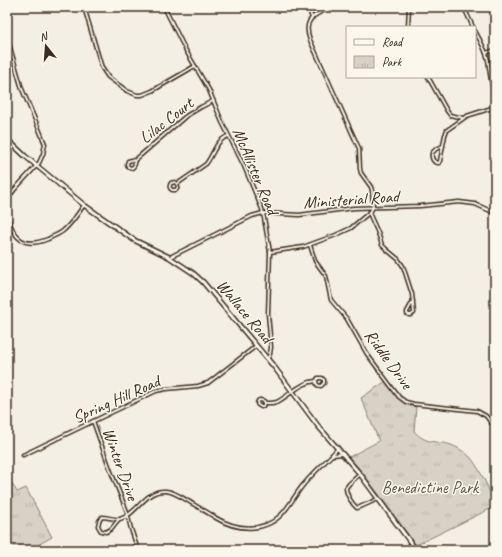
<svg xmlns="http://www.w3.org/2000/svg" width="502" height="557" font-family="Caveat,sans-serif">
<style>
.park{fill:url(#park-tufts);stroke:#8a7e72}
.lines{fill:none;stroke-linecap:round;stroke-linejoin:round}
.street-casing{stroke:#3b2a1e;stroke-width:5}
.secondary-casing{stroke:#3b2a1e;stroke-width:6}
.street{stroke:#fbf7ec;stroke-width:2}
.secondary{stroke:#fbf7ec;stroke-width:3}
.labels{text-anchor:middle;stroke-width:3;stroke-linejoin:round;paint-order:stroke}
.street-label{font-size:17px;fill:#3b2a1e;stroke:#fbf7ec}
.park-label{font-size:17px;fill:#625448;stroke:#fbf7ec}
</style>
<defs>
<pattern id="park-tufts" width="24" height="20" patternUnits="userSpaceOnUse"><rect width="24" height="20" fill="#d8d1c6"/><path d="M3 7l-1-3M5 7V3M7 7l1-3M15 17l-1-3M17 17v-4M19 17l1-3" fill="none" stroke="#bab4aa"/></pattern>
</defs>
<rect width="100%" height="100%" fill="#f3efe4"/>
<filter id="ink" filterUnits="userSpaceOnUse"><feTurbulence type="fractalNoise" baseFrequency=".025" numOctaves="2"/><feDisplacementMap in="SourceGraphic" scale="8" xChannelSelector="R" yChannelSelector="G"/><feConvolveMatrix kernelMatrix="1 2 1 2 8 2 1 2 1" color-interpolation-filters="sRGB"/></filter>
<g filter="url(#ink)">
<g class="park">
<path d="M 386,381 C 395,394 399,405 416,407 L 414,431 C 426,445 437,440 451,445 C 457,447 465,452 470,457 C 476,463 489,487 491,496 C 492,500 491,504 492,508 L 416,545 L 363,473 L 349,457 L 379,441 L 361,398 Z"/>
<polygon points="7,475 17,492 26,488 52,537 29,550 7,550"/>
</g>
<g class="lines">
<defs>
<g id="street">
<polyline points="84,7 102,68 108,77 127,91 137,95 142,95 152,91 195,66"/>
<polyline points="164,7 185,49 209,90 222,122 244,166 262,209 264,218 270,252 268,314 271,347 270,354 268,358"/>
<polyline points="308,7 312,18"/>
<polyline points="464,7 466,12 473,27"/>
<polyline points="408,27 409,7"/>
<path d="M 475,31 C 480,40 486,50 488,60 C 490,71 490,83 495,94"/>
<polyline points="7,37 22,89 39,129 45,144 43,154 39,163 15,189 9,197 7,204"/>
<polyline points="486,53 495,50"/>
<polyline points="7,59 12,57"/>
<polyline points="428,77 447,111 450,115 463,118"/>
<path d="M 443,146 L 436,149 L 432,153 C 431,158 433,163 439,163 L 440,161 L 445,135 L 447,130 L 467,116 L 495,107"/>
<polyline points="134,161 135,164 134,166 132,168 128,167 127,164 128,161 132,160 134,161 186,116 201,107 213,101"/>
<path d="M 177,184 L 178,187 L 176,190 L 172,190 C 169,188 169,186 171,183 L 175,182 L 177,184 L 206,164 C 214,154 215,141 228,136"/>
<polyline points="493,212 495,194"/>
<polyline points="369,213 378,233 382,245 386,249 398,259 403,266 412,294 414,313 411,315 409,315 407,314 407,312 413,301"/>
<path d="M 7,215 C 14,239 23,249 48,239 C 53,236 60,234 64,230 C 72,223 78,214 84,205"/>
<polyline points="310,245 315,261 326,276 331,300 347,319 367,354 399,397 406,402 414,404 477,411 486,416 495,428"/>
<path d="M 270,252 L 303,247 L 336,235 L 351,228 L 371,211 L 373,207 L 372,190 L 371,187 L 361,173 L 360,169 L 359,148 L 357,144 L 310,40 C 302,19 315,14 332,7"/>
<polyline points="170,257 252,216 263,213 299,215 354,208 420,206 459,202 475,204 495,213"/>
<path d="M 265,403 L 263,406 L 261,407 L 258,405 C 256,403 258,400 260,400 L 264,401 L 265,403 L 272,403 L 277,402 C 290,395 301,382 316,381 L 318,378 L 322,378 L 324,380 L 324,383 L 321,386 C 318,386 316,385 316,381"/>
<polyline points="93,421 110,469 126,509 131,529 138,550"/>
<polyline points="23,455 156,391 166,389 198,386 208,383 256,346"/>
<polyline points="332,455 343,454"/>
<path d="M 360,474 L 349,484 L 346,488 C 346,494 352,504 357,508 L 360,507 L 378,499"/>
<path d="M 119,519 L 111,529 L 106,532 L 101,531 L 98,526 L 99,521 L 102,517 C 108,517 114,520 120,519 C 138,514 145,489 166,491 C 176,492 184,499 193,504 C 201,509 209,513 216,518 C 236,530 263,533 281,515 C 290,506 296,493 304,484 C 315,471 327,461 338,448"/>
</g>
<polyline id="secondary" points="7,139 25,156 84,205 134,240 169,257 193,273 203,282 275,368 318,426 360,474 416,550"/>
</defs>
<use href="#street" class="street-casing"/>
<use href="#secondary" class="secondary-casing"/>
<use href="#street" class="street"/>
<use href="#secondary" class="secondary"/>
</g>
</g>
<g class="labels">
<g class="street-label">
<text transform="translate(166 120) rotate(-38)" y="6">Lilac Court</text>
<text transform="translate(256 171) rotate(67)" y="6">McAllister Road</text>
<text transform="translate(351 199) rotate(-4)" y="6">Ministerial Road</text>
<text transform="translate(245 311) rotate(50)" y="6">Wallace Road</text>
<text transform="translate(389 359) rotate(54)" y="6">Riddle Drive</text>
<text transform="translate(116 399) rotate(-24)" y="6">Spring Hill Road</text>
<text transform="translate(121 464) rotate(70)" y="6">Winter Drive</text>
</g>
<g class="park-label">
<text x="430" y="493">Benedictine Park</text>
</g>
</g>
<rect width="502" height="557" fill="none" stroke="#fbf7ec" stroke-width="24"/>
<rect x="12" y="12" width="478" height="533" fill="none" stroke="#3b2a1e" stroke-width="1.5" filter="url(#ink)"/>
<rect x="346" y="26" width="130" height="52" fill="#fbf7ec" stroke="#aea59a"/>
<rect x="354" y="39" width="20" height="6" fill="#fbf7ec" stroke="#aea59a"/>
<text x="382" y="46" font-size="12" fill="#3b2a1e">Road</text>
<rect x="354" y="56" width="20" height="12" fill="url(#park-tufts)" stroke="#aea59a"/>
<text x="382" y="66" font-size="12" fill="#3b2a1e">Park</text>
<g transform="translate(46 46) rotate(343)" stroke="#fbf7ec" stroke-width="3" paint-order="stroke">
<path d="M0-3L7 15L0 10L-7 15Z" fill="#3b2a1e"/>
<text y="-6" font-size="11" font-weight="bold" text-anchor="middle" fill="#3b2a1e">N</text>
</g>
</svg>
